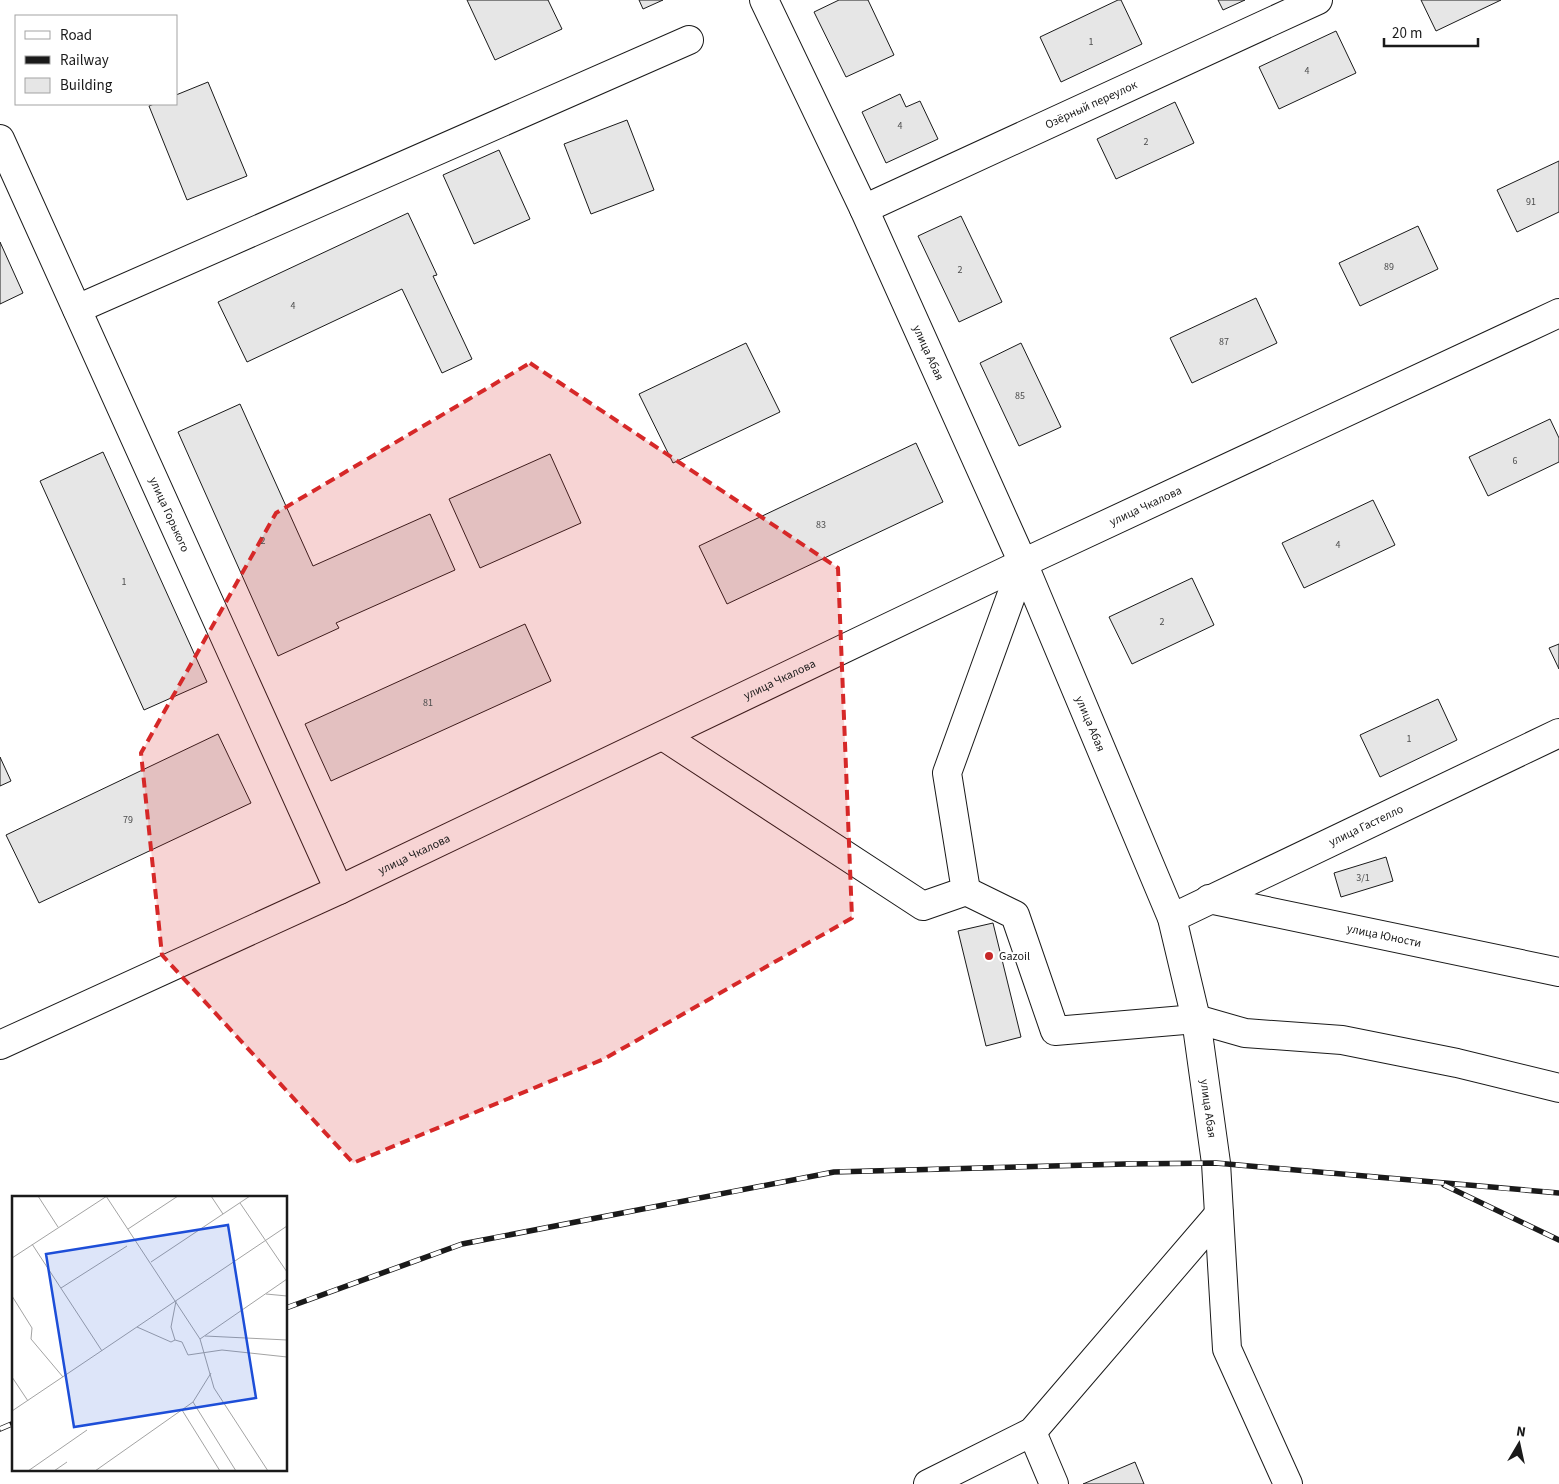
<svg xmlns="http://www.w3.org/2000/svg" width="1559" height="1484" font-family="'Source Sans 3',sans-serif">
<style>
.building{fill:#e6e6e6;stroke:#1a1a1a}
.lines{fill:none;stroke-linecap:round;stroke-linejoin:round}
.minor-casing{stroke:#1a1a1a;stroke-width:30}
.major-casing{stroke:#1a1a1a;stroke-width:30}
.minor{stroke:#fff;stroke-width:28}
.major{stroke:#fff;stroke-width:28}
.rail-casing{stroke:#1a1a1a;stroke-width:5.5}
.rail{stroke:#fff;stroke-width:4;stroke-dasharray:11;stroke-linecap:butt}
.marked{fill:#d62828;fill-opacity:0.2;stroke:#d62828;stroke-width:4;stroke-dasharray:10 6;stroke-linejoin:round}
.poi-dot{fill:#c62828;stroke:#fff;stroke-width:2}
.labels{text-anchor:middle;stroke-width:4;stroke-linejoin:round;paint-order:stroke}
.number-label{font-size:10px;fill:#4d4d4d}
.street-label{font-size:12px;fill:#1a1a1a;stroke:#fff}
.poi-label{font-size:12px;fill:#1a1a1a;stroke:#fff;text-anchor:start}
.inset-road{fill:none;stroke:#a3a3a3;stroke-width:1}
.view{fill:#1d4ed8;fill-opacity:0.15;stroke:#1d4ed8;stroke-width:2.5}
.inset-edge{fill:none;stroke:#1a1a1a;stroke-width:2.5}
</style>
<rect width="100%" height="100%" fill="#fff"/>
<g class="building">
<polygon points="467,0 548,0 562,29 495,60"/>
<polygon points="639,0 663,0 643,9"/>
<polygon points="839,0 868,0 894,55 846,77 814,12"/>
<polygon points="1118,0 1121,0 1142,44 1061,82 1040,37"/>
<polygon points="1218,0 1245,0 1223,10"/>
<polygon points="1421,0 1501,0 1436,31"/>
<polygon points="1336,31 1356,73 1279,109 1259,67"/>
<polygon points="208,82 247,176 187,200 149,106 154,104 176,104 176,95"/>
<polygon points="900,94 906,107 920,101 938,139 886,163 862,112"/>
<polygon points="1175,102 1194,143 1116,179 1097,139"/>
<polygon points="627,120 654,190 591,214 564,144"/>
<polygon points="499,150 530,219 474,244 443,175"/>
<polygon points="1559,161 1559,212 1517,232 1497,190"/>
<polygon points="408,213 437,275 433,276 472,359 442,373 402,289 247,362 218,302"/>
<polygon points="961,216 1002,302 959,322 918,236"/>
<polygon points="1418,226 1438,269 1360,306 1339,263"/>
<polygon points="0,242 23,293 0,304"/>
<polygon points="1256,298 1277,343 1192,383 1170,338"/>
<polygon points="746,343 780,412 673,463 639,394"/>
<polygon points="1021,343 1061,427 1019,446 980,363"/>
<polygon points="240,404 313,566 430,514 455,570 336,623 339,628 278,656 178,432"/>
<polygon points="1550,419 1559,438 1559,462 1488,496 1469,457"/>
<polygon points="916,443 943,502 727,604 699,546"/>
<polygon points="103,452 207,682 144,710 40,481"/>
<polygon points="550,454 581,523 480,568 449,499"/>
<polygon points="1373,500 1395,545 1304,588 1282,543"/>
<polygon points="1192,578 1214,625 1132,664 1109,617"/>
<polygon points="525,624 551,681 331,781 305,724"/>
<polygon points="1559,644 1559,669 1549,648"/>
<polygon points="1438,699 1457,740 1380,777 1360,735"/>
<polygon points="218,734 251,803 39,903 6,835"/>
<polygon points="0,757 11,781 0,786"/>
<polygon points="1386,857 1393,881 1341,897 1334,873"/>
<polygon points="993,923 1021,1037 986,1046 958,931"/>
<polygon points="1135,1462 1144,1484 1083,1484"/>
</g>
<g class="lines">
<defs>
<g id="minor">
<path id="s1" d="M 764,0 L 864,209 L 1023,563 L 1172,918 L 1196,1019 L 1216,1163 L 1227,1349 L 1288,1484"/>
<path id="s2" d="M 0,139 L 339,890"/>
<path id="s3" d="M 864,209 L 1318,0"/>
<polyline points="77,309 689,40"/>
<polyline points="663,736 923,906 966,891 947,773 1023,563"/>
<polyline points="966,891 1015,915 1055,1031 1196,1019 1245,1033 1342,1040 1457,1063 1559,1088"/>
<path id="s4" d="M 1209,899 L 1559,972"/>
<path id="s5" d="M 1172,918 L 1559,733"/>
<polyline points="1032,1432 1054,1484"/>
<polyline points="928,1484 1032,1432 1219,1214"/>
</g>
<g id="major">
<path id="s6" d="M 0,1045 L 339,890 L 1023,563 L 1559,313"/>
</g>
</defs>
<use href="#minor" class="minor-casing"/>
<use href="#major" class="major-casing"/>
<use href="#minor" class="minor"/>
<use href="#major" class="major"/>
<defs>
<g id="rail">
<polyline points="1444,1185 1559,1240"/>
<polyline points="286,1308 462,1244 834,1172 1125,1164 1216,1163 1559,1193"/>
<polyline points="0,1429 14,1423"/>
</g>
</defs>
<use href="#rail" class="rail-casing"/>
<use href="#rail" class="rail"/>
</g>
<path class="marked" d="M 530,363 L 838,568 L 852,918 L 604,1059 L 353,1163 L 162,955 L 141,753 L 276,513 Z"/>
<circle class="poi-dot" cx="989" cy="956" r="5"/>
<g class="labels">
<g class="number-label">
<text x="1091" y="45">1</text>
<text x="1307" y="74">4</text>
<text x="900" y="129">4</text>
<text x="1146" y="145">2</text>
<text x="1531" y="205">91</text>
<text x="1389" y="270">89</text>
<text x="960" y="273">2</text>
<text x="293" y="309">4</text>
<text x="1224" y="345">87</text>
<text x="1020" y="399">85</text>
<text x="1515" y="464">6</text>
<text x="821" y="528">83</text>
<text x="263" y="544">2</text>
<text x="1338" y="548">4</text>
<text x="124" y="585">1</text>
<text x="1162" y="625">2</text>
<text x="428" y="706">81</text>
<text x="1409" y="742">1</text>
<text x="128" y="823">79</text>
<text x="1363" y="881">3/1</text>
</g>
<g class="street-label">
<text dy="4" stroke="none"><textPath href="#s3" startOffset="250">Озёрный переулок</textPath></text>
<text dy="4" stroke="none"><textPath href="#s1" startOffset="389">улица Абая</textPath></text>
<text dy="4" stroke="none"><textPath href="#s6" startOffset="1266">улица Чкалова</textPath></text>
<text dy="4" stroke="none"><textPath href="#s2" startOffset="412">улица Горького</textPath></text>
<text dy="4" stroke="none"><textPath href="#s6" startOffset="861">улица Чкалова</textPath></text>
<text dy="4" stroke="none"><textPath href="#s1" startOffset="794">улица Абая</textPath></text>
<text dy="4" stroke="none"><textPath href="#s5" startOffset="215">улица Гастелло</textPath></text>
<text dy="4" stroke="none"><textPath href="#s6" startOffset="456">улица Чкалова</textPath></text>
<text dy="4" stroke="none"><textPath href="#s4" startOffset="179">улица Юности</textPath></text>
<text dy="4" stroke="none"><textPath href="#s1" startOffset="1199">улица Абая</textPath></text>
</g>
<g class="poi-label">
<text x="999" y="960">Gazoil</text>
</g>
</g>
<g transform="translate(12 1196)">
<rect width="275" height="275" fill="#fff"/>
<path class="inset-road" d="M 26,0 L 46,31M 94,0 L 188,143 L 202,192 L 256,275M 199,0 L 211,18M 228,7 L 275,76M 116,33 L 166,0M 20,48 L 90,155M 0,62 L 95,0M 139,66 L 238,0M 49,92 L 115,50M 254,98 L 275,100M 0,100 L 20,132 L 19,143 L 51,181M 125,131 L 159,146 L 163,144 L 159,131 L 164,105M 193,140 L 275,144M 188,143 L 275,83M 163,144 L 170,146 L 176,159 L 210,154 L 275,161M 0,181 L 16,205M 181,206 L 224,275M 170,214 L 208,275M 0,215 L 275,30M 16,275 L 75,234M 42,275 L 55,266M 83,275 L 181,206 L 199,177"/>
<path class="view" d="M 216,29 L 244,202 L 62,231 L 34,58 Z"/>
<rect width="275" height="275" class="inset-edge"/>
</g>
<rect x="15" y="15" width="162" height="90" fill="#ffffff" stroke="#a3a3a3"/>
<rect x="25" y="31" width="25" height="8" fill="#ffffff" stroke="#a3a3a3"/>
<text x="60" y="40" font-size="15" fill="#1a1a1a">Road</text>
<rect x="25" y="56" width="25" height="8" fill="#1a1a1a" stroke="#a3a3a3"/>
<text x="60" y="65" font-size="15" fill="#1a1a1a">Railway</text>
<rect x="25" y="78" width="25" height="15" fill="#e6e6e6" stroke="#a3a3a3"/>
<text x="60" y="90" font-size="15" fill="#1a1a1a">Building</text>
<g transform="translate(1519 1444) rotate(9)" stroke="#ffffff" stroke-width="4" paint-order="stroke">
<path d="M0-4L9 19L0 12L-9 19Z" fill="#1a1a1a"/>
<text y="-8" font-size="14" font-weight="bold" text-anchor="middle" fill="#1a1a1a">N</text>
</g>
<path d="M1384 38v8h94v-8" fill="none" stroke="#1a1a1a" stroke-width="2.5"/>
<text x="1392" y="38" font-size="15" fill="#1a1a1a" stroke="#ffffff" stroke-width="4" paint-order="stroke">20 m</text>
</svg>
